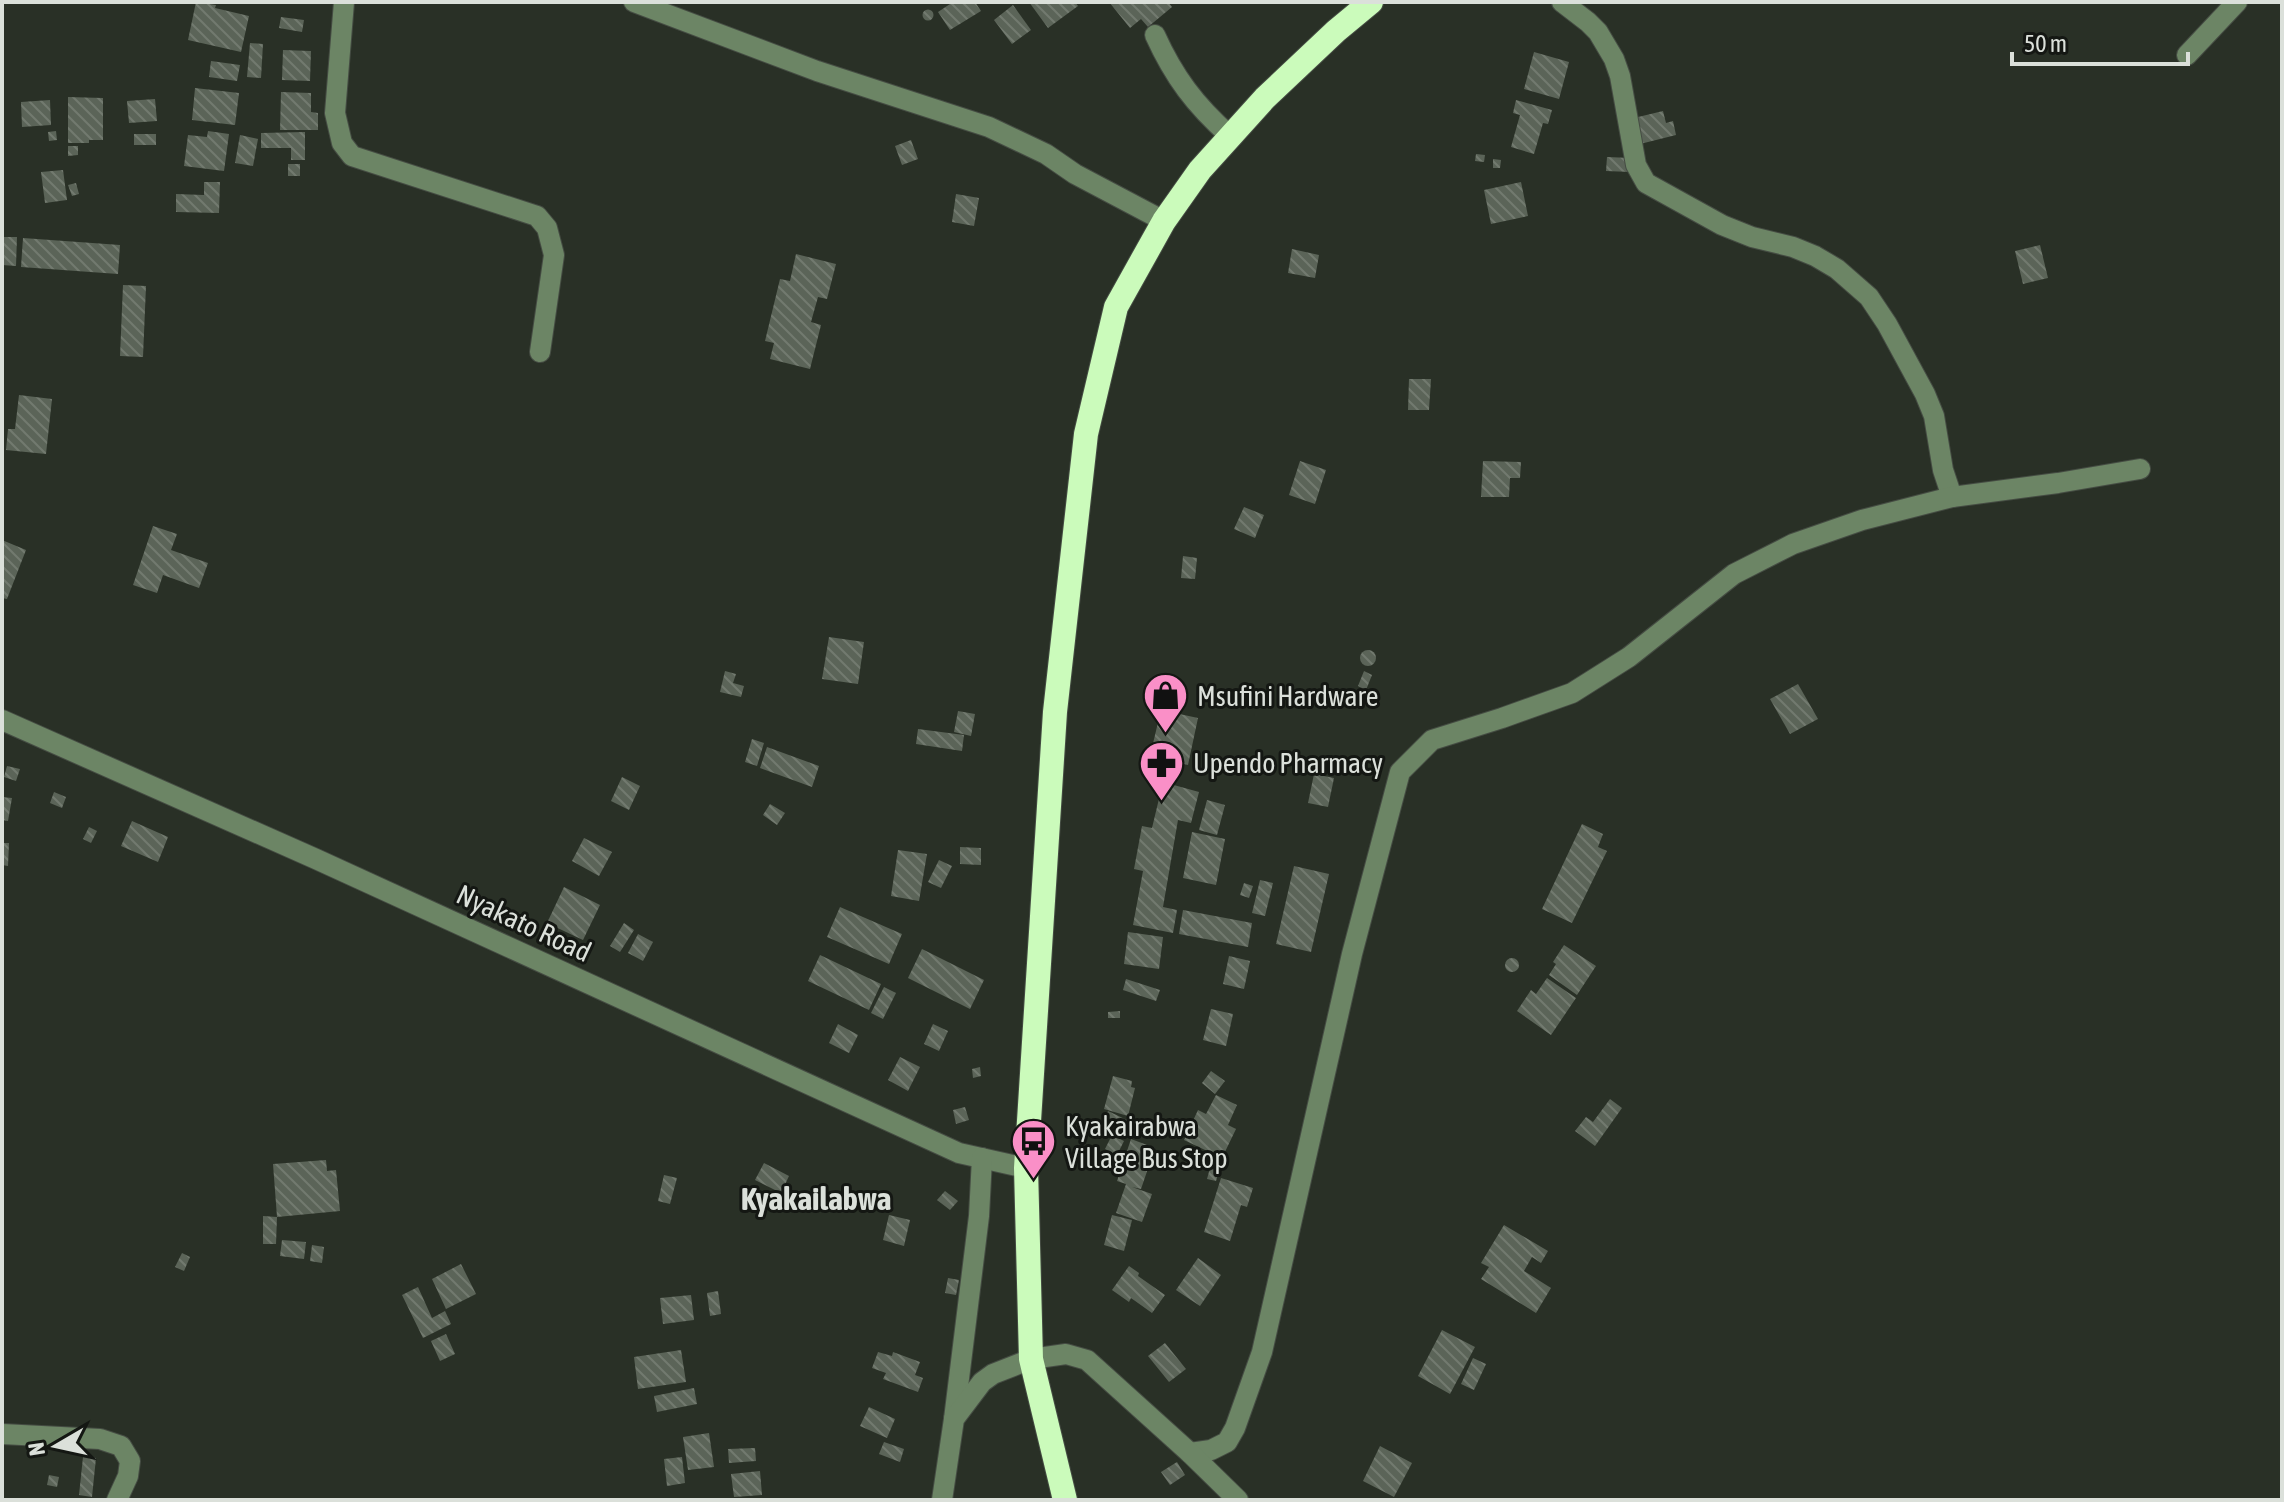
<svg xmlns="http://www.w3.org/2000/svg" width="2284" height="1502" font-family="'Asap Condensed',sans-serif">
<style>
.building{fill:url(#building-back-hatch)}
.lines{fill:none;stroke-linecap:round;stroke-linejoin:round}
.minor-casing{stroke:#454c43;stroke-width:22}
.highway-casing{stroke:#454c43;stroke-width:26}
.minor{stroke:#6c8565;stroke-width:20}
.highway{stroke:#cbfbbb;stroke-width:24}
.labels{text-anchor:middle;stroke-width:6;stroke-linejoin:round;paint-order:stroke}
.poi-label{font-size:28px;fill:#dbe0da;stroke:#141713;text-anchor:start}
.street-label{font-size:28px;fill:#dbe0da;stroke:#141713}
.quarter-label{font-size:32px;font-weight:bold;fill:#dbe0da;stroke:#141713}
</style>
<defs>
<pattern id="building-back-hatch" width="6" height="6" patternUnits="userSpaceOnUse" patternTransform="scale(2)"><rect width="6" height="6" fill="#5b6458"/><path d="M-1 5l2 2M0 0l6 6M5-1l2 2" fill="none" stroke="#727a6f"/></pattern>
</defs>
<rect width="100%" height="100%" fill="#293026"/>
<g class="building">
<polygon points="196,2 216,5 215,8 249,16 241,52 188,40"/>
<polygon points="953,2 975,2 981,11 950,30 938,12"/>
<polygon points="1029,2 1075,2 1078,6 1048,28"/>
<polygon points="1109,2 1168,2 1172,7 1148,27 1141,19 1130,28"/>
<polygon points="1013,5 1031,30 1012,44 994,20"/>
<circle cx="928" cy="15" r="5.5"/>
<polygon points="281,17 304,20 302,32 279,28"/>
<polygon points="250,43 263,44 261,78 247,77"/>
<polygon points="283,50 311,51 310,81 282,80"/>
<polygon points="1534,52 1569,62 1559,99 1524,89"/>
<polygon points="211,61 240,65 237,81 209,77"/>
<polygon points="195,88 239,93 235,125 192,120"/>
<polygon points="281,92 311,93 311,112 318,113 318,130 280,130"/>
<polygon points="68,97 103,98 103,140 89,140 89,143 68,143"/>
<polygon points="155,99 157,121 129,123 127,101"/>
<polygon points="50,100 51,125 22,127 21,102"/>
<polygon points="1516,100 1552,110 1548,124 1543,123 1534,154 1511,147 1520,115 1513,113"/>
<polygon points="1663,111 1666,123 1673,121 1676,135 1640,144 1634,118"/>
<polygon points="56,131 57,140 49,141 48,132"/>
<polygon points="208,131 229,134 224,171 184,166 188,135 207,137"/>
<polygon points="305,132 305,160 291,160 291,148 261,148 261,133"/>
<rect x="134" y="134" width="22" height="11"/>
<polygon points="240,135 258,139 253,166 235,163"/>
<polygon points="911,140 918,159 902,165 895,146"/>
<polygon points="68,146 78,146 78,155 68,156"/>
<polygon points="1476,154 1485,155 1484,162 1475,161"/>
<polygon points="1607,157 1631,158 1630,172 1606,171"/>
<polygon points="1493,159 1501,160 1500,168 1493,168"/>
<rect x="288" y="164" width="12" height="12"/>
<polygon points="63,170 67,200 45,203 41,172"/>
<polygon points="204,182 220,182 219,213 176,212 176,194 204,195"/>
<polygon points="1521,182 1528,216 1491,224 1484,190"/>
<polygon points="76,183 79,194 72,196 68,185"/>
<polygon points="956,194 979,198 974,226 952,222"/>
<polygon points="3,237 17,237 16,266 2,265"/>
<polygon points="23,238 120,245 118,274 21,267"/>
<polygon points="2040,245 2048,278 2023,284 2015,251"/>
<polygon points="1292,249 1319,255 1315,278 1288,273"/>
<polygon points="796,254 836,264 827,299 818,297 811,322 821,325 810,369 770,359 774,343 765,341 780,279 790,281"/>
<polygon points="123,285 146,286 143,357 120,356"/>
<polygon points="1409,379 1431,379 1429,410 1408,410"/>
<polygon points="19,395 52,399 46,454 6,450 8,429 15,429"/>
<polygon points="1300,461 1326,470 1315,504 1289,495"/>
<polygon points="1483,461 1521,462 1520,478 1510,478 1509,497 1481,497"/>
<polygon points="1244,507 1264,515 1255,538 1234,529"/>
<polygon points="153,526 177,534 171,550 208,563 199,588 163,575 157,593 133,585"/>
<polygon points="2,540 26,550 7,599 2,598"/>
<polygon points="1183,556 1197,558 1195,579 1181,578"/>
<polygon points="829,637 864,642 858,684 822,679"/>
<circle cx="1368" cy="658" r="8"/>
<polygon points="725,671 736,674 733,683 744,686 741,697 720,692"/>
<polygon points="1364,671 1372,675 1366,690 1358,686"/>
<polygon points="1798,684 1818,719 1790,734 1770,699"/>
<polygon points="1161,710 1198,718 1188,765 1150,756"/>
<polygon points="958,711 975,714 971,736 954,732"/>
<polygon points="918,729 964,735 962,751 916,744"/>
<polygon points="752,739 764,743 757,766 745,762"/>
<polygon points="767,747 819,766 812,787 760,768"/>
<polygon points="7,766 20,769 16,781 4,777"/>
<polygon points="1314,774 1334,778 1328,807 1308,803"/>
<polygon points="622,777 640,786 629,810 611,801"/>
<polygon points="1163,782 1199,792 1191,823 1178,820 1163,907 1177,910 1173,933 1133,925 1143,871 1134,869 1142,826 1152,828"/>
<polygon points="54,792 66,797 62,808 50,803"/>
<polygon points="2,797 12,798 8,821 2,820"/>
<polygon points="1207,800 1225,805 1217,835 1199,830"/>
<polygon points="770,804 785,813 777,825 763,815"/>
<polygon points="132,821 168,837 158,862 121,846"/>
<polygon points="1582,824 1603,834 1598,847 1607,851 1572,923 1542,909"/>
<polygon points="89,827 97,831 91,843 83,839"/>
<polygon points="1192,832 1225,839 1216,885 1183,878"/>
<polygon points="584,838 612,852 599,876 572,861"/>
<polygon points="2,843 9,843 8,866 2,865"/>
<polygon points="960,847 981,848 981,865 960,864"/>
<polygon points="898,850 927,854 919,901 891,896"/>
<polygon points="939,860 952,866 941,888 928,882"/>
<polygon points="1294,866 1329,874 1311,952 1276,944"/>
<polygon points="1260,880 1273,883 1265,916 1252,913"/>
<polygon points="1244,883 1253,886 1249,898 1240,895"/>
<polygon points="564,887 600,905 583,940 547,923"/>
<polygon points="840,907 902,934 889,964 827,937"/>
<polygon points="1183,910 1252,923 1248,947 1179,934"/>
<polygon points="624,923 634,930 620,952 610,946"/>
<polygon points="1128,932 1163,937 1159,969 1124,964"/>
<polygon points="638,934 653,942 643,961 628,953"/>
<polygon points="1564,945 1596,966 1577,995 1549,975 1556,964 1553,962"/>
<polygon points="922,949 984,980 970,1009 908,978"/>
<polygon points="820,955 881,984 869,1010 808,981"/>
<polygon points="1229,956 1250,961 1244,989 1223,984"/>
<circle cx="1512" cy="965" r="7"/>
<polygon points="1547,978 1576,998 1551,1035 1517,1011 1531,990 1536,994"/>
<polygon points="1126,979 1160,990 1156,1001 1123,990"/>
<polygon points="884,987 896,993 883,1019 871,1013"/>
<polygon points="1211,1009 1233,1014 1226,1046 1203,1040"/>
<polygon points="1120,1011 1120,1018 1108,1018 1108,1012"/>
<polygon points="838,1024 858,1035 849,1053 829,1043"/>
<polygon points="933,1024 948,1031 939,1051 924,1044"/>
<polygon points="900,1057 920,1067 908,1091 888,1080"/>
<polygon points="980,1067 981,1076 973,1078 972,1069"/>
<polygon points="1211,1071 1225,1081 1215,1094 1202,1083"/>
<polygon points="1113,1076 1132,1081 1131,1087 1135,1088 1128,1116 1104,1109"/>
<polygon points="1216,1095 1237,1105 1228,1125 1236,1129 1222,1158 1184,1140 1198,1110 1206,1114"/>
<polygon points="1610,1099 1622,1108 1595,1146 1575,1131 1586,1117 1593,1122"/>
<polygon points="965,1107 969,1120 956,1124 953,1110"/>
<polygon points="1108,1111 1129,1121 1125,1130 1104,1120"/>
<polygon points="1112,1135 1124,1141 1117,1155 1105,1149"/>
<polygon points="1131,1139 1155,1148 1141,1189 1132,1187 1152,1194 1142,1222 1116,1213 1126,1184 1117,1181"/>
<polygon points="326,1160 327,1171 336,1170 340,1211 277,1217 273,1164"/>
<polygon points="764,1163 789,1176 781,1193 755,1180"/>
<polygon points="1210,1168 1219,1171 1216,1181 1207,1179"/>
<polygon points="664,1175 677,1178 670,1204 658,1201"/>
<polygon points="1221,1178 1253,1188 1247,1207 1241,1205 1230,1241 1204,1232"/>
<polygon points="945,1191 958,1201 950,1210 937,1200"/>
<polygon points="889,1215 910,1220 904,1246 883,1240"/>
<polygon points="1112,1215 1132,1220 1124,1251 1104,1245"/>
<polygon points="263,1216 277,1217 276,1244 263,1244"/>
<polygon points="1504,1225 1548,1251 1541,1263 1532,1257 1524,1271 1551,1288 1536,1313 1481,1279 1489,1267 1481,1263"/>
<polygon points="282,1240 306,1242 304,1259 280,1256"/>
<polygon points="312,1245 324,1247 322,1263 310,1261"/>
<polygon points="182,1253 190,1257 184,1271 175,1267"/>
<polygon points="1198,1258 1221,1275 1200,1306 1176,1290"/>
<polygon points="461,1264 476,1294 446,1309 432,1279"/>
<polygon points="1129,1266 1139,1273 1138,1276 1165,1295 1152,1313 1131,1298 1129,1302 1112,1290"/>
<polygon points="948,1278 959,1280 956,1295 945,1293"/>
<polygon points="418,1287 432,1318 445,1311 451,1324 423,1338 402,1295"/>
<polygon points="718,1291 721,1314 710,1316 707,1293"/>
<polygon points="691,1295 694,1320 663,1324 660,1298"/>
<polygon points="1442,1330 1475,1347 1450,1394 1418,1376"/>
<polygon points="446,1334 455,1354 440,1361 431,1341"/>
<polygon points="1165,1343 1186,1369 1169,1382 1148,1356"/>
<polygon points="681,1350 686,1382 638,1389 634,1357"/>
<polygon points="878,1352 892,1356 893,1352 920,1362 915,1375 923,1378 918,1392 883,1379 886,1373 872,1368"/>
<polygon points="1473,1358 1486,1364 1474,1390 1461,1384"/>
<polygon points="694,1388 697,1404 657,1412 654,1396"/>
<polygon points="869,1407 895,1419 887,1438 860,1426"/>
<polygon points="709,1433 714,1467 688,1470 683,1437"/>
<polygon points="884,1442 904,1449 900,1462 879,1454"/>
<polygon points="1380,1446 1412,1463 1394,1497 1363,1481"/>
<polygon points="755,1448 756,1461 729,1463 728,1449"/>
<polygon points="83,1457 96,1458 92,1497 79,1495"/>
<polygon points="682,1457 685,1483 667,1486 664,1459"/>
<polygon points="1177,1462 1185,1475 1170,1485 1161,1472"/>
<polygon points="760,1471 762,1495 734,1497 731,1474"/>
<polygon points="49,1475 59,1477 57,1487 47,1485"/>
</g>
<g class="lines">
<defs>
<g id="minor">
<polyline points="344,2 335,113 342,143 352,156 537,216 547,228 554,255 540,352"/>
<polyline points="634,2 817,71 989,127 1046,154 1075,174 1164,221"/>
<polyline points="1562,2 1588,22 1598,32 1614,59 1620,76 1636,165 1646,183 1722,225 1752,237 1793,247 1815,256 1837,269 1869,297 1887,324 1925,394 1934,416 1943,470 1952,497"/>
<path d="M 1155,35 C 1174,77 1195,105 1230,136"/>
<polyline points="2187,55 2237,2"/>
<polyline points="2,720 316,859 959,1153 1026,1168"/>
<polyline points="954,1419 979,1216 982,1158"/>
<polyline points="2,1434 100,1439 121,1446 130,1461 128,1476 117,1500"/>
<polyline points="1190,1453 1211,1450 1227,1442 1235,1428 1262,1352 1352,954 1400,772 1432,740 1502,718 1572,693 1629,657 1734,574 1793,544 1862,520 1952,497 2058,483 2140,469"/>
<polyline points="942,1500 954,1419 982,1382 993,1374 1031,1359 1066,1354 1087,1360 1190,1453 1238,1500"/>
</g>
<polyline id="highway" points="1065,1500 1031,1359 1026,1168 1055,712 1086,434 1116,307 1164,221 1200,170 1265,98 1336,31 1371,2"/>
</defs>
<use href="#minor" class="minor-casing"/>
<use href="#highway" class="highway-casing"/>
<use href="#minor" class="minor"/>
<use href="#highway" class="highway"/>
</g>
<defs>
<symbol id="shop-pin" viewBox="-11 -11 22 30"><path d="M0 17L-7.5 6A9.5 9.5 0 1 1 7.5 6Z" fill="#fa8fc7" stroke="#141713"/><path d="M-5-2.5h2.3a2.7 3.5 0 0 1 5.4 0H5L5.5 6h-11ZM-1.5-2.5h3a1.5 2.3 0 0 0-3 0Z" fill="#111"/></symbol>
<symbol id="pharmacy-pin" viewBox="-11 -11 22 30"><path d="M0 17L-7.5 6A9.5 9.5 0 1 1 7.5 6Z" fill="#fa8fc7" stroke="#141713"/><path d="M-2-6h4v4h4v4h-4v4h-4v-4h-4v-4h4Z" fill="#111"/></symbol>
<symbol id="bus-pin" viewBox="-11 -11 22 30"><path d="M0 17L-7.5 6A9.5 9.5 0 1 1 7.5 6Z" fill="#fa8fc7" stroke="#141713"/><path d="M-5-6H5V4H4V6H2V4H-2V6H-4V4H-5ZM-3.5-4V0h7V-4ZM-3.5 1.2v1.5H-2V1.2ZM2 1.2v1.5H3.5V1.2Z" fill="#111"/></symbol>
</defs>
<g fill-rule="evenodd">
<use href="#shop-pin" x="1140" y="670" width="51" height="69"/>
<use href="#pharmacy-pin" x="1136" y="738" width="51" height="69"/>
<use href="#bus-pin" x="1008" y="1116" width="51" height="69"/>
</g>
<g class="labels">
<g class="poi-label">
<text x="1197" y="706">Msufini Hardware</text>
<text x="1193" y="773">Upendo Pharmacy</text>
<text x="1065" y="1136">Kyakairabwa<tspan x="1065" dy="32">Village Bus Stop</tspan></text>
</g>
<g class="street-label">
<text transform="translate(524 923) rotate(25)" y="10">Nyakato Road</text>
</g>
<g class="quarter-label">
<text x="816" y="1210">Kyakailabwa</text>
</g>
</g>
<rect width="2284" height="1502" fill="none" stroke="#dbe0da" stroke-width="8"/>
<g transform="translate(56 1446) rotate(261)" stroke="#141713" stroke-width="6" paint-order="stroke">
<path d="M0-6L14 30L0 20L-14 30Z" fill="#dbe0da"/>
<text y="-12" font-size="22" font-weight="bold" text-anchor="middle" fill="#dbe0da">N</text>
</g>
<path d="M2012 52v12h176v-12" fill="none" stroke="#dbe0da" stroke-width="4"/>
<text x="2024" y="52" font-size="24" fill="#dbe0da" stroke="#141713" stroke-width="6" paint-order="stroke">50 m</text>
</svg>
